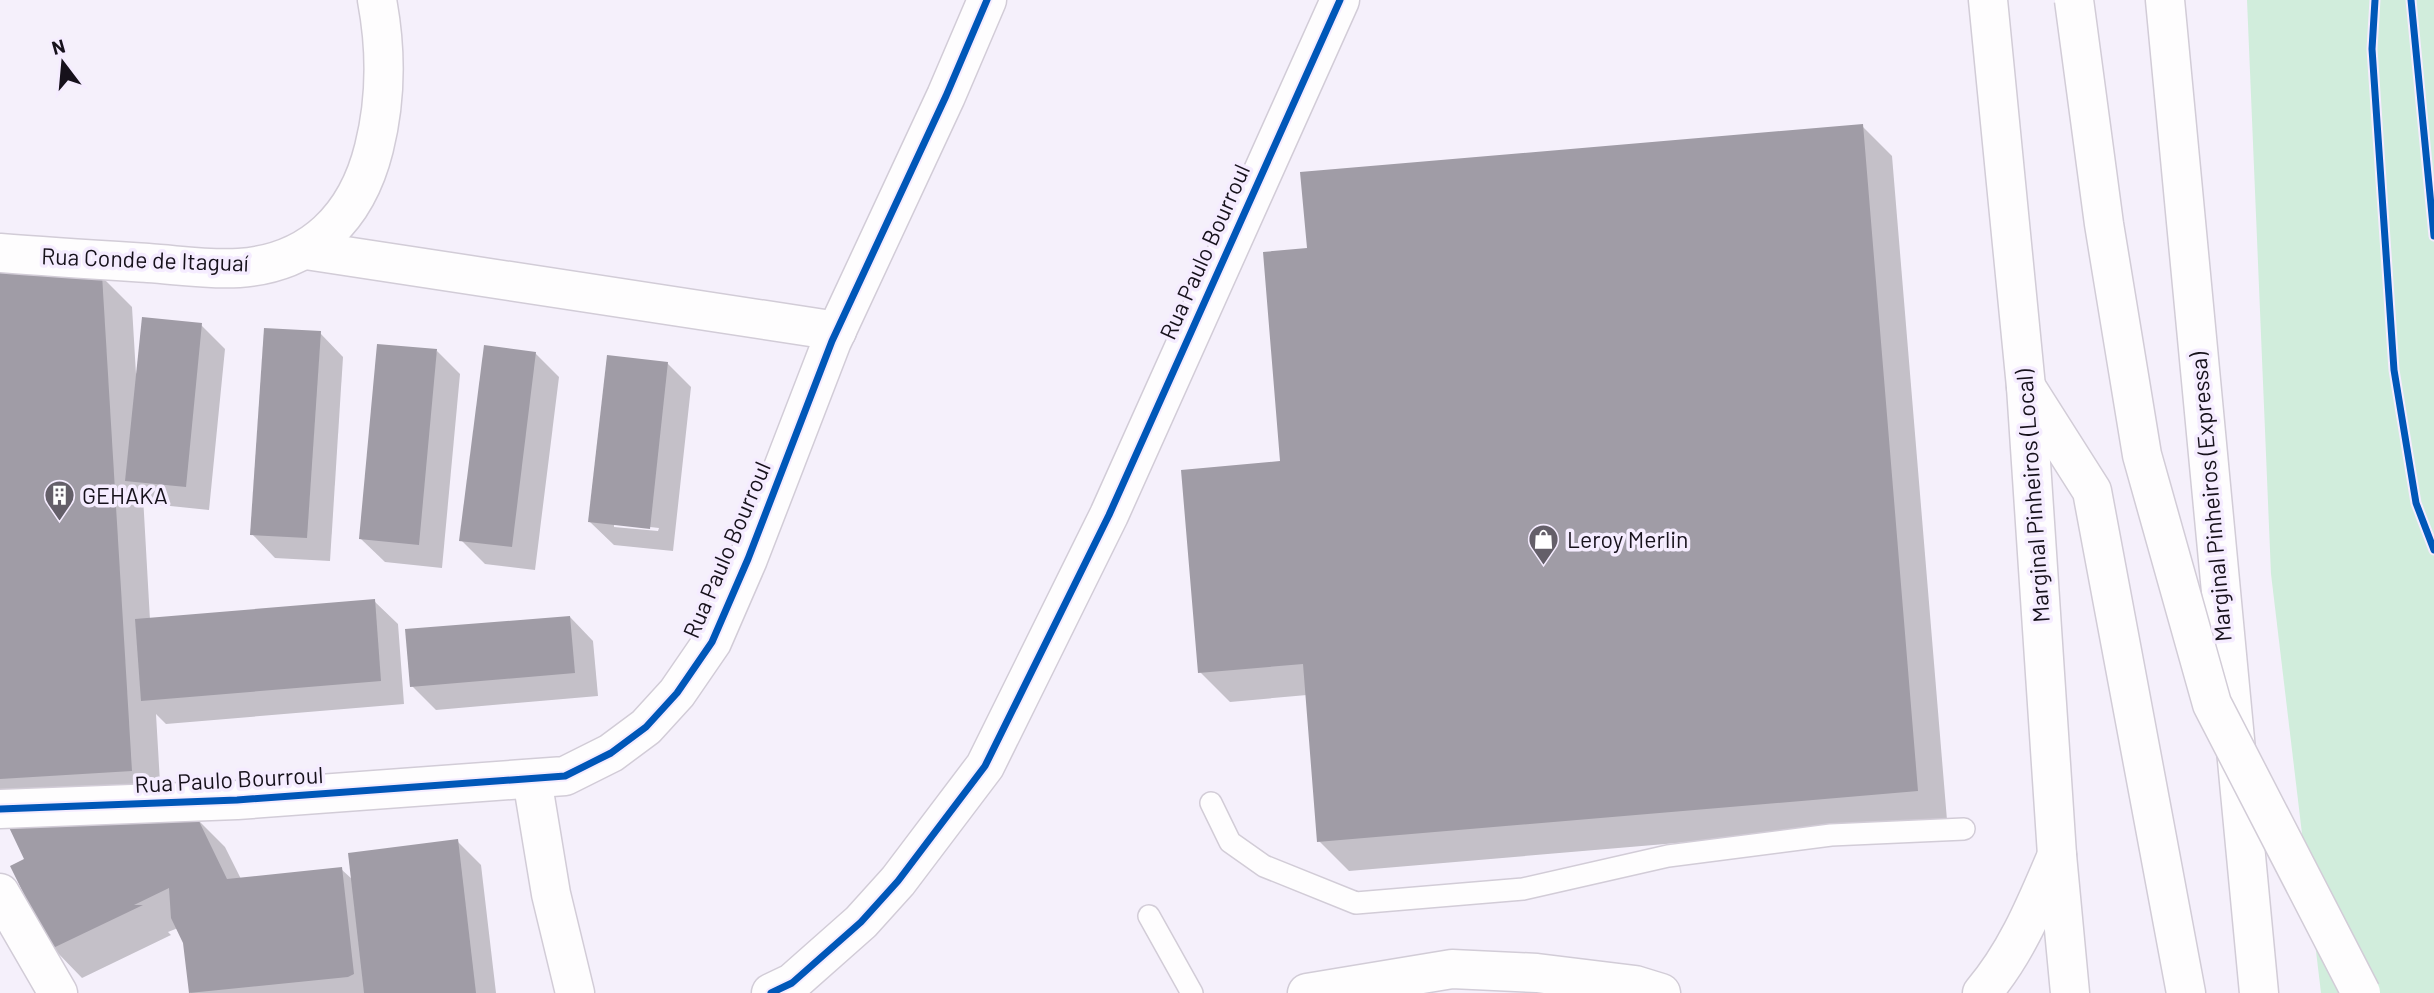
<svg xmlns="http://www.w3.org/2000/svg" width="2434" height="993" font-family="Barlow,sans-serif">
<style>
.green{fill:#d1eddc}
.shadow{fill:#0003;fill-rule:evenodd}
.building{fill:#a09ca6}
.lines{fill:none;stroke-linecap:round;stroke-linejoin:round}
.service-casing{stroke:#d2ccd7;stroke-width:24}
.minor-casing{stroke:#d2ccd7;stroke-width:41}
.tertiary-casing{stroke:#d2ccd7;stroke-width:41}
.trunk-casing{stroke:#d2ccd7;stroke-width:41}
.motorway-casing{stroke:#d2ccd7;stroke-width:41}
.service{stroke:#fefdfe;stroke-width:21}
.minor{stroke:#fefdfe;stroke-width:38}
.tertiary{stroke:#fefdfe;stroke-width:38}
.trunk{stroke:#fefdfe;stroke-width:38}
.motorway{stroke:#fefdfe;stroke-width:38}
.motorway-bridge-casing{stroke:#d2ccd7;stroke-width:41;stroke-linecap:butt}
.motorway-bridge{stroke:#fefdfe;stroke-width:38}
.cycleway-casing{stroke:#f5ecff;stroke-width:11}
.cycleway{stroke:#0057b8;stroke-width:7}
.labels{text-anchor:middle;stroke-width:7;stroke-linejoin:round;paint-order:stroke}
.street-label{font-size:23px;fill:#16111b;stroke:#f5ecff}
.poi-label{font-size:23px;fill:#16111b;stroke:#f5ecff;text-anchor:start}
</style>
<rect width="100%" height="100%" fill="#f5f0fb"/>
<polygon class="green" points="2247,0 2434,0 2434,993 2321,993 2271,574"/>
<g class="shadow">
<polygon points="1862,126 1892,156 1947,820 1349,871 1319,841 1307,695 1230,702 1200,672 1282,463 1309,249"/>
<polygon points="0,272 102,277 132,307 136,374 201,325 225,349 209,510 151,504 143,496 150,620 374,601 398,624 404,704 166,724 156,714 161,800 195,817 225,847 241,879 341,869 353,880 457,841 481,865 496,993 191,993 185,943 178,928 168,932 171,935 82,978 53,948 26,859 0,810"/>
<polygon points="320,333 343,357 330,561 275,558 252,534"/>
<polygon points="437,351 460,374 442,568 385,562 361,539"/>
<polygon points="535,353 559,377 535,570 485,564 461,540"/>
<path d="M 667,363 L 691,387 L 673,551 L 614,545 L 590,522 ZM 614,523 L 659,528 L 658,531 L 614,527 Z"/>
<polygon points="570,617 593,641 598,696 436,710 412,686"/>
</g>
<g class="building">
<polygon points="1863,124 1918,791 1317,842 1303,664 1198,673 1181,470 1280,461 1263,252 1307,248 1300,172"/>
<polygon points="0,270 102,275 132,771 0,779"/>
<polygon points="142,317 202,323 186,487 125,481"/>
<polygon points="264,328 321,331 307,538 250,535"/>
<polygon points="377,344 437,349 419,545 359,539"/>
<polygon points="484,345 536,352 512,547 459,541"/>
<polygon points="607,355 668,362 650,529 588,522"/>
<polygon points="375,599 381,681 141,701 135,619"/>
<polygon points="570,616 575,673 410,687 405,629"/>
<polygon points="196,815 227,879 342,867 354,974 348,977 189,993 183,943 171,918 169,888 134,905 143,905 51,949 10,866 24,859 6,821"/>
<polygon points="458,839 476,993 364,993 348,853"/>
</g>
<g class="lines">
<defs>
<g id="service">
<polyline points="1211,803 1230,842 1264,866 1356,903 1523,889 1668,856 1831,835 1964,829"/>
<polyline points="1149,916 1192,993"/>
</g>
<g id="minor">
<polyline points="306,250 837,331"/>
<path d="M 0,253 C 49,257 99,260 148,263 C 178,265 209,270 239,268 C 312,263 357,217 374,148 C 386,100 386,48 377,0"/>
<polyline points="532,779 551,894 575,993"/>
<polyline points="0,809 237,800 565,776 611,753 646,727 677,693 712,642 748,559 832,341 946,96 987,0"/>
<polyline points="0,893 58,993"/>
<polyline points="771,993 792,983 861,922 898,881 985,766 1109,515 1340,0"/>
</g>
<g id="tertiary">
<polyline points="1307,993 1452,969 1537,973 1635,985 1661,993"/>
<path d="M 1982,993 C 2017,952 2036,904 2057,855"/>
</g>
<polyline id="trunk" points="1988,0 2026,387 2057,855 2070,993"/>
<g id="motorway">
<polyline points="2165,0 2259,993"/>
<polyline points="2026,387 2092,491 2186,993"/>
</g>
</defs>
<use href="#service" class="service-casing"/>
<use href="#minor" class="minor-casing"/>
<use href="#tertiary" class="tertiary-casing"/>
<use href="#trunk" class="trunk-casing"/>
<use href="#motorway" class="motorway-casing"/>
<use href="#service" class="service"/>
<use href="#minor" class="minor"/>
<use href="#tertiary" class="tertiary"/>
<use href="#trunk" class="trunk"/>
<use href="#motorway" class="motorway"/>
<defs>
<polyline id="motorway-bridge" points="2074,0 2104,224 2142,455 2212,704 2361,993"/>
</defs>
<use href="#motorway-bridge" class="motorway-bridge-casing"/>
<use href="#motorway-bridge" class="motorway-bridge"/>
<defs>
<g id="cycleway">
<polyline points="2375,0 2372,49 2394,370 2416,503 2434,550"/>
<polyline points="2411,0 2434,236"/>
<polyline points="0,809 237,800 565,776 611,753 646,727 677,693 712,642 748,559 832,341 946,96 987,0"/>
<polyline points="771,993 792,983 861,922 898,881 985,766 1109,515 1340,0"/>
</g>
</defs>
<use href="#cycleway" class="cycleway-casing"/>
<use href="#cycleway" class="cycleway"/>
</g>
<defs>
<symbol id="building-pin" viewBox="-11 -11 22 30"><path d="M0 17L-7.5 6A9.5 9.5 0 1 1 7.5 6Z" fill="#645f69" stroke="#f5ecff"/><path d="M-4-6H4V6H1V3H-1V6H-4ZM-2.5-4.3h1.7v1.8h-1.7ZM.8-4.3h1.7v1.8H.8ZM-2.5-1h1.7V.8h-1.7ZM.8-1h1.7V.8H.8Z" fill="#fff"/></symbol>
<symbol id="shop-pin" viewBox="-11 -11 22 30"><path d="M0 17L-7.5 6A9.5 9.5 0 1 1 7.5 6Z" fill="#645f69" stroke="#f5ecff"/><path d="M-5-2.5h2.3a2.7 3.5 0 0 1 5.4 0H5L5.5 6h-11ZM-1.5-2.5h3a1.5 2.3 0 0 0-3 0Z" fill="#fff"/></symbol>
</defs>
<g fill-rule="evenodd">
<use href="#building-pin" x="42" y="478" width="35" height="47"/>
<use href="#shop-pin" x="1526" y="522" width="35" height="47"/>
</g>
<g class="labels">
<g class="street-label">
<text transform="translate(1205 252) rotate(-66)" y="8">Rua Paulo Bourroul</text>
<text transform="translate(145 260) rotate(2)" y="8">Rua Conde de Itaguaí</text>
<text transform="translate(2033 496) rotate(-94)" y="8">Marginal Pinheiros (Local)</text>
<text transform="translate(2211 497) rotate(-95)" y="8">Marginal Pinheiros (Expressa)</text>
<text transform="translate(727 550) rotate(-67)" y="8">Rua Paulo Bourroul</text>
<text transform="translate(229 780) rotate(-3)" y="8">Rua Paulo Bourroul</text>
</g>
<g class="poi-label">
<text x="82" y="504">GEHAKA</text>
<text x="1567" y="548">Leroy Merlin</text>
</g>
</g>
<g transform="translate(63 63) rotate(344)" stroke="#f5ecff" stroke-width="5" paint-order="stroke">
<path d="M0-5L12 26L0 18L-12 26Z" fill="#16111b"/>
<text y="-10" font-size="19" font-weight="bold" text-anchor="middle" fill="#16111b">N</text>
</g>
</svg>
